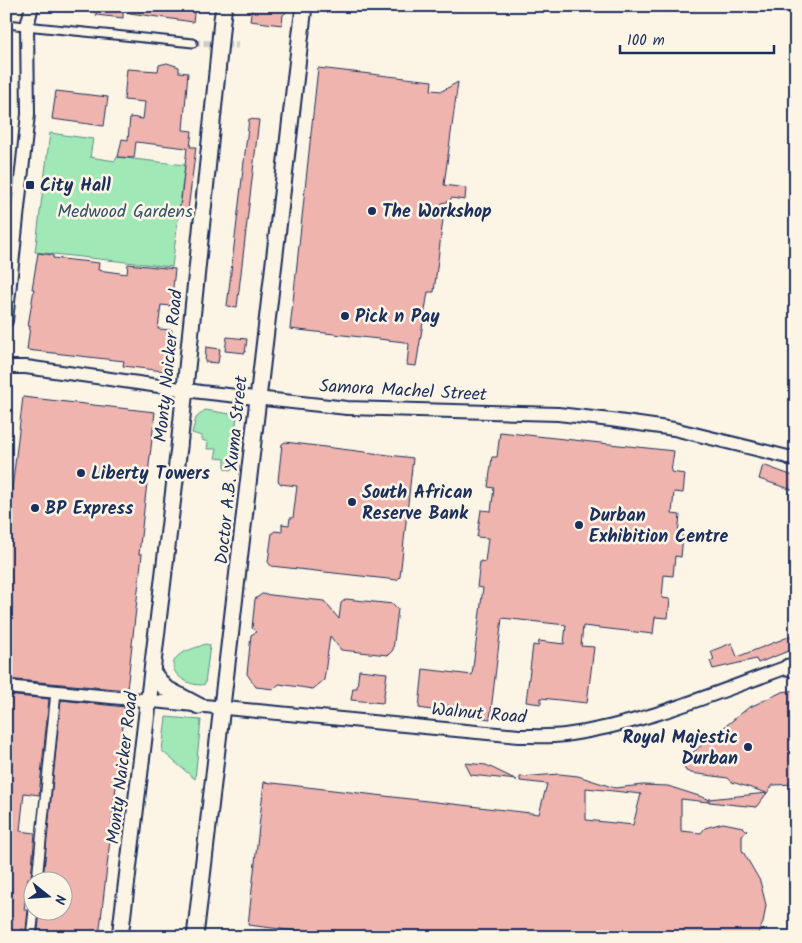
<svg xmlns="http://www.w3.org/2000/svg" width="802" height="943" font-family="Kalam,sans-serif">
<style>
.green{fill:#a0e8b5;stroke:#5e8c8a}
.building{fill:#efb4ad;stroke:#1b2f5e;fill-rule:evenodd}
.lines{fill:none;stroke-linecap:round;stroke-linejoin:round}
.pedestrian-tunnel{stroke:#cfcdca;stroke-width:7;stroke-dasharray:7 3.5;stroke-linecap:butt}
.pedestrian-casing{stroke:#1b2f5e;stroke-width:11}
.minor-casing{stroke:#1b2f5e;stroke-width:12}
.secondary-casing{stroke:#1b2f5e;stroke-width:16}
.primary-casing{stroke:#1b2f5e;stroke-width:19}
.trunk-casing{stroke:#1b2f5e;stroke-width:19}
.pedestrian{stroke:#fcf5e5;stroke-width:7}
.minor{stroke:#fcf5e5;stroke-width:9}
.secondary{stroke:#fcf5e5;stroke-width:12}
.primary{stroke:#fcf5e5;stroke-width:15}
.trunk{stroke:#fcf5e5;stroke-width:15}
.primary-bridge-casing{stroke:#1b2f5e;stroke-width:19;stroke-linecap:butt}
.primary-bridge{stroke:#fcf5e5;stroke-width:15}
.poi-dot{fill:#1b2f5e;stroke:#fcf5e5;stroke-width:2}
.labels{text-anchor:middle;stroke-width:5;stroke-linejoin:round;paint-order:stroke}
.poi-label{font-size:18px;font-weight:bold;fill:#1b2f5e;stroke:#fcf5e5;text-anchor:start}
.park-label{font-size:18px;fill:#36546f;stroke:#fcf5e5}
.street-label{font-size:18px;fill:#1b2f5e;stroke:#fcf5e5}
</style>
<rect width="100%" height="100%" fill="#fcf5e5"/>
<filter id="ink" filterUnits="userSpaceOnUse"><feTurbulence type="fractalNoise" baseFrequency=".02" numOctaves="2"/><feDisplacementMap in="SourceGraphic" scale="10" xChannelSelector="R" yChannelSelector="G"/><feConvolveMatrix kernelMatrix="1 2 1 2 8 2 1 2 1" color-interpolation-filters="sRGB"/></filter>
<g filter="url(#ink)">
<g class="green">
<polygon points="50,133 93,139 90,157 115,161 117,157 185,165 172,267 35,252"/>
<polygon points="205,410 237,415 232,470 225,469 225,459 215,458 217,449 207,449 208,442 202,440 202,436 192,433 196,418"/>
<path d="M 205,644 L 210,645 L 205,684 C 193,689 164,673 176,658 C 181,651 197,648 205,644 Z"/>
<polygon points="166,717 201,720 195,779 162,751"/>
</g>
<g class="building">
<polygon points="97,6 195,6 193,22 123,12 123,18 96,15"/>
<polygon points="252,6 293,6 283,15 282,25 250,21"/>
<polygon points="167,63 179,67 179,72 188,73 183,130 192,131 190,147 196,147 188,210 180,209 187,148 136,142 134,158 118,157 122,139 128,140 130,117 143,119 145,102 124,100 127,69 158,71 159,65"/>
<polygon points="318,68 432,81 431,90 442,91 458,82 444,185 466,188 465,200 451,198 450,201 442,203 440,219 443,219 434,292 428,292 416,366 407,365 409,344 405,342 290,329"/>
<polygon points="56,91 108,97 104,126 52,119"/>
<polygon points="249,119 259,120 237,307 227,306"/>
<polygon points="38,253 53,255 53,258 99,263 98,270 127,274 128,264 175,269 171,306 161,305 158,329 172,330 168,366 163,371 123,366 124,361 27,350 30,326 28,326 34,289 32,289"/>
<polygon points="227,337 247,339 245,353 225,351"/>
<polygon points="206,347 220,349 218,363 205,362"/>
<polygon points="23,397 155,412 139,554 142,554 127,690 6,679 6,540"/>
<polygon points="500,432 674,451 671,472 685,474 683,493 674,492 672,514 680,515 678,535 683,536 681,557 675,556 673,576 664,575 662,598 670,599 668,618 655,617 653,634 583,626 581,646 594,647 587,703 541,698 541,704 526,702 533,645 538,646 539,641 564,644 566,625 502,618 490,719 419,708 423,669 472,675 483,588 477,587 480,561 485,562 488,538 477,537 481,510 491,511 494,488 488,487 492,457 497,457"/>
<polygon points="285,442 413,458 400,577 397,580 271,566 268,562 272,533 275,531 282,532 282,524 289,525 290,518 293,518 297,486 281,484 278,481 282,444"/>
<polygon points="763,465 796,477 796,491 759,479"/>
<polygon points="262,594 324,601 339,619 341,603 346,599 393,604 398,609 393,650 388,655 341,650 330,636 324,680 313,689 279,684 274,689 256,687 247,674 251,635 256,632 252,628 255,599"/>
<polygon points="796,634 796,648 758,663 756,659 713,669 710,661 714,660 711,651 732,643 737,657"/>
<polygon points="359,670 387,673 383,703 351,700 353,688 357,688"/>
<polygon points="796,690 796,784 773,785 767,793 732,782 728,778 691,773 686,771 683,765 687,757 748,708 782,692"/>
<polygon points="6,695 49,699 39,795 24,793 20,831 35,833 31,878 28,878 24,910 28,910 26,930 21,929 21,934 6,933"/>
<polygon points="61,700 125,707 99,937 38,931 40,910 62,910 62,880 43,879"/>
<polygon points="465,763 486,765 517,780 471,775"/>
<path d="M 559,774 L 578,776 L 615,788 L 643,785 L 668,786 L 708,799 L 708,802 L 681,799 L 681,831 L 701,833 L 705,828 L 723,823 L 743,827 L 747,831 L 742,835 L 742,850 L 760,881 L 766,905 L 763,923 L 756,937 L 345,937 L 248,925 L 264,782 L 539,814 L 547,784 L 520,781 L 520,777 ZM 586,788 L 641,794 L 633,825 L 586,820 Z"/>
<polygon points="767,793 756,807 709,802 709,799"/>
</g>
<g class="lines">
<polyline class="pedestrian-tunnel" points="193,43 238,45"/>
<defs>
<polyline id="pedestrian" points="6,24 193,43"/>
<g id="minor">
<polyline points="37,880 56,692"/>
<polyline points="31,937 34,910"/>
</g>
<g id="secondary">
<polyline points="6,321 28,114 27,26 32,6"/>
<polyline points="6,367 26,367 201,392 347,408 558,414 611,420 674,429 796,459"/>
<path d="M 6,687 L 519,736 C 534,736 550,737 565,735 C 646,724 719,691 796,664"/>
</g>
<g id="primary">
<polyline points="222,20 224,6"/>
<polyline points="153,673 165,688 199,706"/>
<polyline points="120,937 179,447 217,73"/>
<polyline points="195,937 304,6"/>
</g>
<g id="trunk">
<polyline points="792,458 796,457"/>
<polyline points="788,667 796,670"/>
</g>
</defs>
<use href="#pedestrian" class="pedestrian-casing"/>
<use href="#minor" class="minor-casing"/>
<use href="#secondary" class="secondary-casing"/>
<use href="#primary" class="primary-casing"/>
<use href="#trunk" class="trunk-casing"/>
<use href="#pedestrian" class="pedestrian"/>
<use href="#minor" class="minor"/>
<use href="#secondary" class="secondary"/>
<use href="#primary" class="primary"/>
<use href="#trunk" class="trunk"/>
<defs>
<polyline id="primary-bridge" points="217,73 222,20"/>
</defs>
<use href="#primary-bridge" class="primary-bridge-casing"/>
<use href="#primary-bridge" class="primary-bridge"/>
</g>
</g>
<g class="poi-dot">
<rect x="25" y="180" width="10" height="10" rx="2.5"/>
<circle cx="372" cy="211" r="5"/>
<circle cx="345" cy="316" r="5"/>
<circle cx="81" cy="473" r="5"/>
<circle cx="352" cy="502" r="5"/>
<circle cx="35" cy="508" r="5"/>
<circle cx="579" cy="525" r="5"/>
<circle cx="748" cy="747" r="5"/>
</g>
<g class="labels">
<g class="poi-label">
<text x="40" y="191">City Hall</text>
<text x="382" y="217">The Workshop</text>
<text x="355" y="322">Pick n Pay</text>
<text x="91" y="479">Liberty Towers</text>
<text x="362" y="498">South African<tspan x="362" dy="21">Reserve Bank</tspan></text>
<text x="45" y="514">BP Express</text>
<text x="589" y="521">Durban<tspan x="589" dy="21">Exhibition Centre</tspan></text>
<text x="738" y="743" text-anchor="end">Royal Majestic<tspan x="738" dy="21">Durban</tspan></text>
</g>
<g class="park-label">
<text x="125" y="217">Medwood Gardens</text>
</g>
<g class="street-label">
<text transform="translate(168 366) rotate(-84)" y="6">Monty Naicker Road</text>
<text transform="translate(403 390) rotate(3)" y="6">Samora Machel Street</text>
<text transform="translate(231 470) rotate(-84)" y="6">Doctor A.B. Xuma Street</text>
<text transform="translate(479 713) rotate(5)" y="6">Walnut Road</text>
<text transform="translate(122 768) rotate(-83)" y="6">Monty Naicker Road</text>
</g>
</g>
<rect width="802" height="943" fill="none" stroke="#fcf5e5" stroke-width="25"/>
<rect x="12" y="12" width="777" height="918" fill="none" stroke="#1b2f5e" stroke-width="2" filter="url(#ink)"/>
<g transform="translate(48 896) rotate(107)"><circle r="24" fill="#fcf5e5" stroke="#a2a6af"/>
<path d="M0-4L9 19L0 12L-9 19Z" fill="#1b2f5e"/>
<text y="-8" font-size="14" font-weight="bold" text-anchor="middle" fill="#1b2f5e">N</text>
</g>
<path d="M620 45v8h154v-8" fill="none" stroke="#1b2f5e" stroke-width="2.5"/>
<text x="627" y="45" font-size="15" fill="#1b2f5e" stroke="#fcf5e5" stroke-width="4" paint-order="stroke">100 m</text>
</svg>
